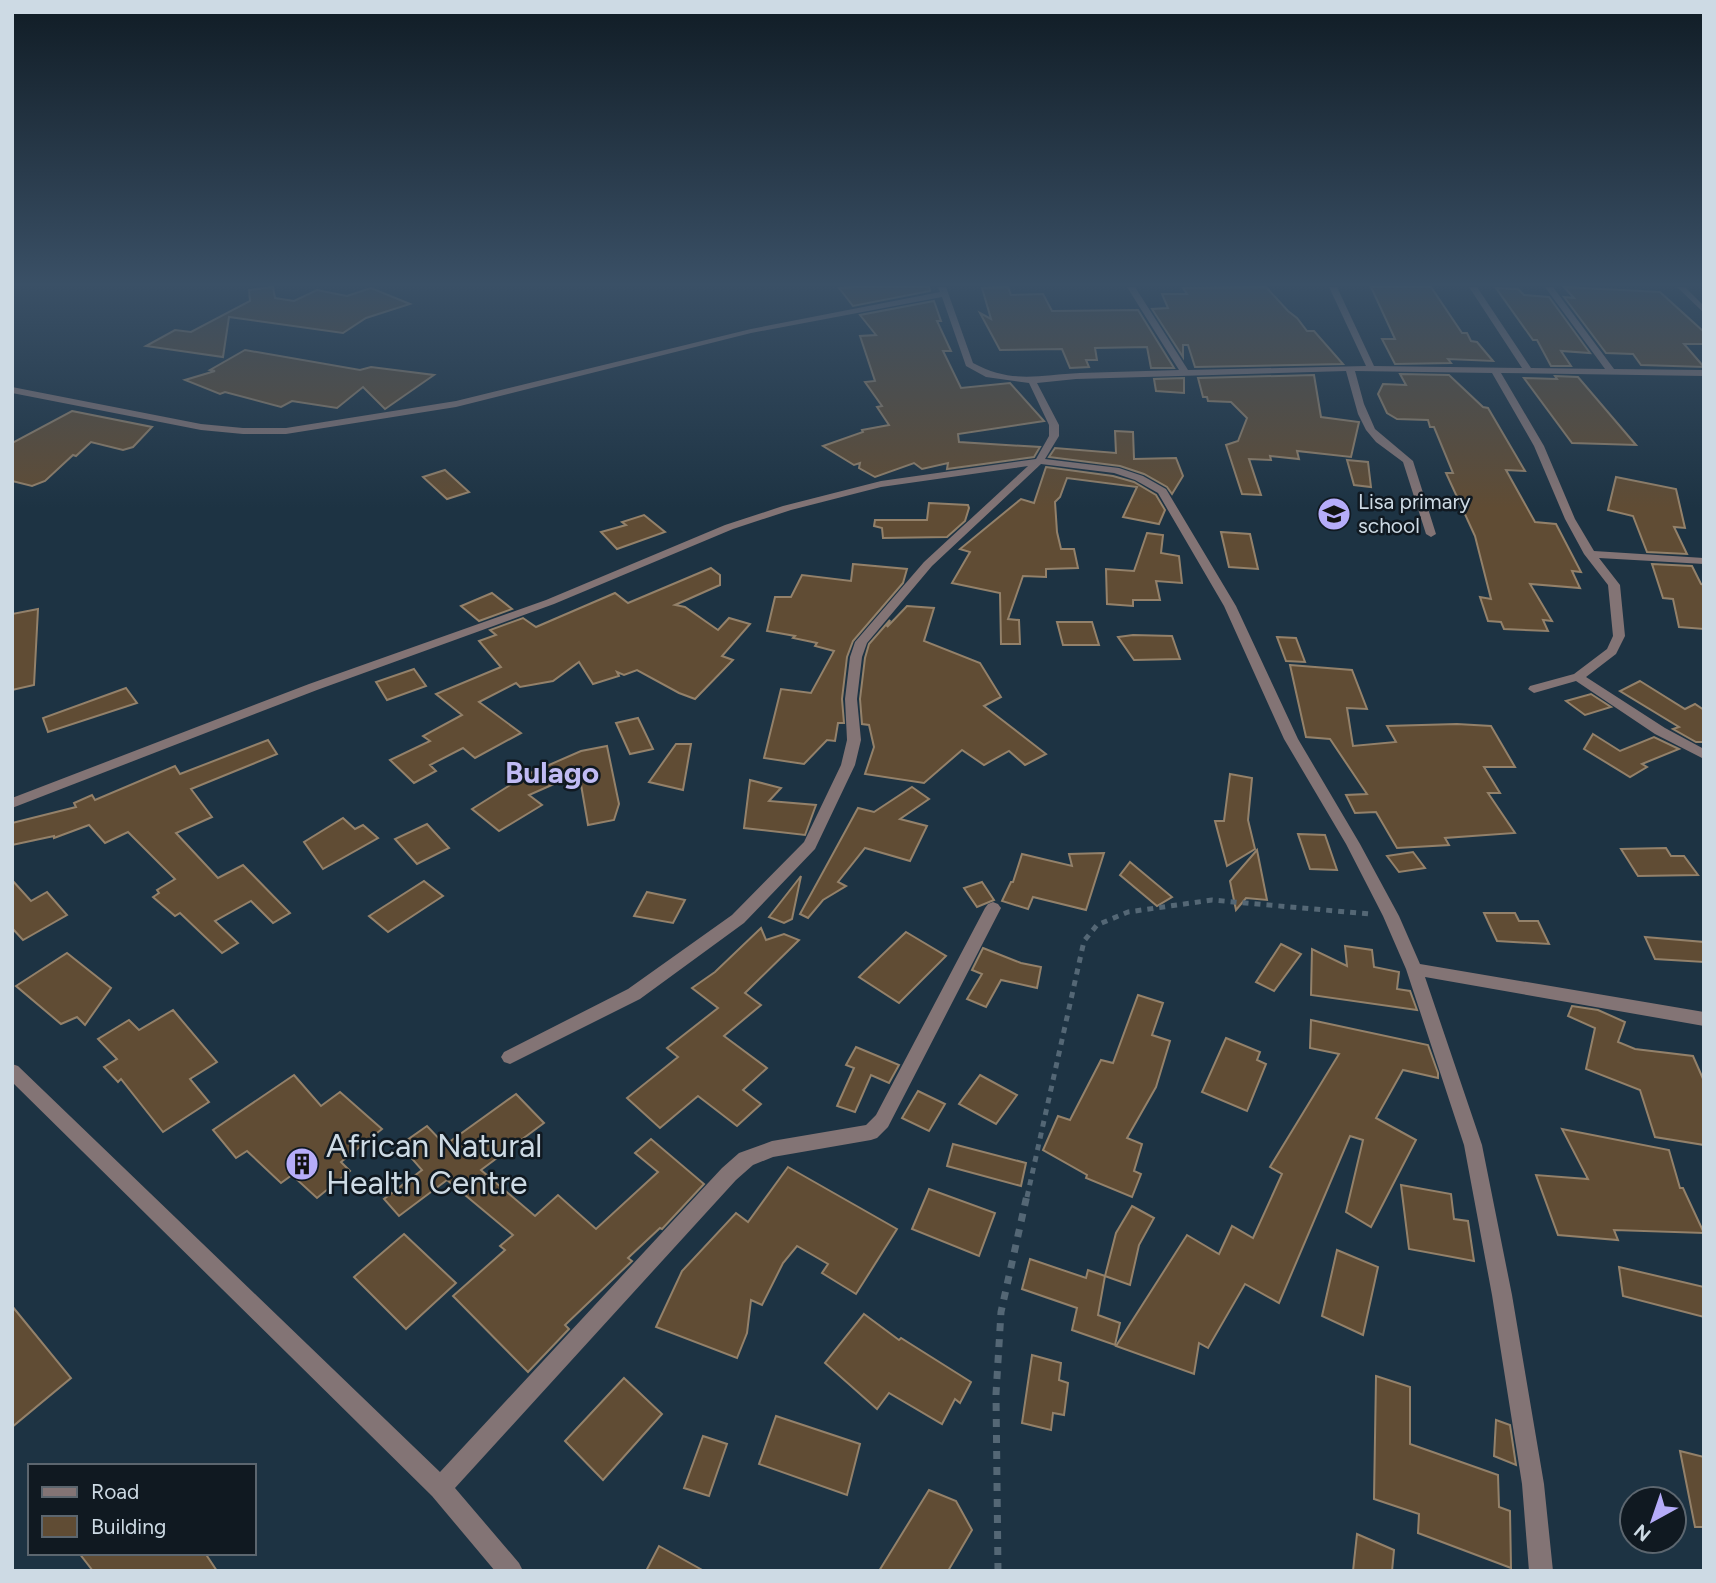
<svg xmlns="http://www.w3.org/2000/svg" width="1716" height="1583" font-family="Figtree,sans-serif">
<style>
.building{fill:#604c34;stroke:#93816a;stroke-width:2}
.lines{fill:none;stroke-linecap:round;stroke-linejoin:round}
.path-far1{stroke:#546775;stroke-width:5;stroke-dasharray:6 6;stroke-linecap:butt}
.path{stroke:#546775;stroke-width:7;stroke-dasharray:8 8;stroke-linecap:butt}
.street{fill:#837475;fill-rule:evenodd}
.labels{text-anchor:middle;stroke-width:5;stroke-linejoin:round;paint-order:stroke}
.far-poi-label{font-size:21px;fill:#cddae4;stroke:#101921;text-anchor:start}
.quarter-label{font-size:30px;font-weight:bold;fill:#c0bbf4;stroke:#101921}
.near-poi-label{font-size:32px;fill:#cddae4;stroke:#101921;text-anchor:start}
</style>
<rect width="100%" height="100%" fill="#1d3343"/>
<g class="building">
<polygon points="273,287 275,298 294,301 317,290 347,296 371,288 410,304 366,318 343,333 229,317 223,357 146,346 175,330 191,332 250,301 249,290"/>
<polygon points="857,287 929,287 930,291 853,306 839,288"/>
<polygon points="1008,287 1011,295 1043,294 1052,311 1138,310 1174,368 1151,368 1147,347 1095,348 1097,360 1086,360 1089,367 1070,368 1062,349 1000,350 980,313 991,319 982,288"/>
<polygon points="1266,287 1288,311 1297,318 1307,331 1314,331 1343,364 1195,367 1188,345 1183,345 1183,357 1152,309 1168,308 1162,294 1187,294 1183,288"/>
<polygon points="1371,287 1431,287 1462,333 1467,333 1471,341 1477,342 1493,361 1448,359 1451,363 1395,364 1382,339 1395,339"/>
<polygon points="1564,287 1660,292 1704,332 1704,344 1684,344 1704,367 1641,365 1633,354 1606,353 1564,297 1574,298"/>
<polygon points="1496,288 1518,289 1524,295 1549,297 1590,353 1561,351 1571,366 1551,366 1537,340 1533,340"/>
<polygon points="934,301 941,321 937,321 951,351 943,351 961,388 1010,383 1044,421 958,434 959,442 1040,447 1034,457 947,469 948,463 922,469 914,463 875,477 859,468 860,463 854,465 823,446 863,432 862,430 889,425 877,407 882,406 865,382 875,381 860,336 876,335 860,315"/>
<polygon points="245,350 360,370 371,367 434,375 385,409 363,387 337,408 292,401 281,407 225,392 220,394 185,380 215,371 210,370"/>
<polygon points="1400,374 1449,375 1483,407 1488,408 1525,471 1506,470 1535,522 1556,524 1581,572 1572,571 1580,588 1530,584 1552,621 1543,620 1548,631 1504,629 1501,622 1488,621 1480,597 1491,599 1475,536 1446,473 1453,473 1434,427 1430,427 1428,420 1397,419 1387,413 1378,394 1383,384 1406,385"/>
<polygon points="1314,375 1321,417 1359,422 1351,457 1297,451 1299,459 1270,456 1271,460 1249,459 1261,495 1242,494 1226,445 1238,441 1247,418 1231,402 1208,401 1207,397 1203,397 1198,378"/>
<polygon points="1555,376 1578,377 1636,445 1572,443 1524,378 1557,379"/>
<polygon points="1184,378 1184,393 1156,391 1154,379"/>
<polygon points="72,411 152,427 133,447 123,450 91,442 76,456 73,455 45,481 32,486 12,481 12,443"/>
<polygon points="1115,431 1133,432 1134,459 1176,458 1183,476 1172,494 1167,487 1144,474 1120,466 1049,457 1055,448 1116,453"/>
<polygon points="1347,460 1368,462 1371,487 1354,485"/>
<polygon points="1046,467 1113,476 1134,482 1156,495 1165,510 1159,524 1123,517 1137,487 1067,478 1060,497 1055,502 1057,532 1061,549 1074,549 1078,568 1046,569 1046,577 1023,576 1008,619 1019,620 1020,644 1001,644 1000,593 952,583 970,552 960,549 1021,499 1034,503"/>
<polygon points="445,470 469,492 447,499 423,477"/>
<polygon points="1616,477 1676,489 1685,528 1674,527 1687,554 1647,552 1633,516 1608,510"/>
<polygon points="929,503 968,505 969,508 965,521 947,537 883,538 882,528 874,526 875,520 927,520"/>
<polygon points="644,515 665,532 617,549 601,532 626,525 622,522"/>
<polygon points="1221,532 1250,534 1258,569 1229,567"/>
<polygon points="1147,533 1163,535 1161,553 1179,556 1182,583 1156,581 1160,600 1133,600 1133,606 1107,604 1106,569 1134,571"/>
<polygon points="853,564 907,569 903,583 853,641 847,657 842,699 844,723 838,723 835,741 827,740 804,764 764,758 781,689 811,693 834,651 815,646 817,643 793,638 795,636 767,631 775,597 791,597 802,575 851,581"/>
<polygon points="1652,564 1692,566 1701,584 1704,585 1704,629 1679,627 1673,599 1663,598"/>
<polygon points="711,568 720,575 720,585 675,605 685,607 718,630 729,618 750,624 722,656 733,660 695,699 679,693 637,670 624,675 617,672 619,676 593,684 579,662 553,681 520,687 516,683 479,702 521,733 475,758 463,748 430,765 436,771 414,783 390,760 430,741 423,736 462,715 436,694 501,667 479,641 496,635 490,630 523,618 536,627 615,593 628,603"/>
<polygon points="492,593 512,609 479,621 461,606"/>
<polygon points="907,606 934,608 924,641 980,663 1001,697 984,706 1046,754 1025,765 1009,751 984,765 962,750 924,783 865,774 874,747 869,725 862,724 860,699 865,658 869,644 890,620 887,627"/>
<polygon points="38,609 34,685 12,690 12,614"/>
<polygon points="1057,622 1092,622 1099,645 1063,645"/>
<polygon points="1133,635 1172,636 1180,659 1134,660 1118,637"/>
<polygon points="1277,637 1296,638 1305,662 1286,661"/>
<polygon points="1290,665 1352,670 1367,709 1347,708 1353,746 1396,742 1387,726 1457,724 1491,726 1515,767 1484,767 1500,793 1488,793 1515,833 1445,838 1449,845 1397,848 1376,812 1355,813 1346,795 1367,794 1330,739 1306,737"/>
<polygon points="414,669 426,686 387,700 376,682"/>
<polygon points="1640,681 1685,709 1695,704 1704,710 1704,742 1696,742 1673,729 1679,727 1620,691"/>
<polygon points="126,688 137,703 48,732 43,718"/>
<polygon points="1591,694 1611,707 1585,715 1566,701"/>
<polygon points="638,718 653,749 630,754 616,723"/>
<polygon points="1593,734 1620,751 1654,737 1679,749 1642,764 1647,767 1630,777 1584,749"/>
<polygon points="268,740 277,754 191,789 212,817 176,833 218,878 243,865 290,913 273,923 251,901 215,921 238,943 222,953 180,913 175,916 153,897 159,893 157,890 175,879 128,832 105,843 89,825 54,838 54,836 12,845 12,823 76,807 74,803 92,795 95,800 175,766 180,774"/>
<polygon points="676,744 691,744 683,790 649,782"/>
<polygon points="607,746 619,804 614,820 588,825 579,773 529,795 542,805 499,831 472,809 526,775 581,751"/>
<polygon points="1230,774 1252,778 1248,820 1255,849 1227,866 1215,821 1224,821"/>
<polygon points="750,780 781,788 769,801 816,805 805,835 744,828"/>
<polygon points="912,787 929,799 900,819 927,826 910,861 865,848 838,882 846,886 823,900 808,918 800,914 858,808 874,812"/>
<polygon points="343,818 355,829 363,825 378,838 323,869 304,842"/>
<polygon points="427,824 449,848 417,864 395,839"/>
<polygon points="1298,834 1325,835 1337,870 1310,869"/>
<polygon points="1666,848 1671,856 1684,856 1698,875 1638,876 1621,849"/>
<polygon points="1257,850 1267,900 1246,898 1236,910 1230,881"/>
<polygon points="1413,852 1425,868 1399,872 1387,856"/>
<polygon points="1104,853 1086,910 1033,897 1028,909 1002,901 1011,882 1013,882 1022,854 1072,866 1069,854"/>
<polygon points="1130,862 1172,897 1157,906 1120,875"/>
<polygon points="801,876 792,919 784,923 769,917"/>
<polygon points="12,880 31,901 47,892 67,915 23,940 12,928"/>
<polygon points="424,881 443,896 388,932 369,916"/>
<polygon points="982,882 994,900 977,907 964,888"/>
<polygon points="647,892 685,900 673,923 634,916"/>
<polygon points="1484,913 1515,913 1519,921 1538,921 1549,944 1497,941"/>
<polygon points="761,928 766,940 784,934 799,940 745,993 761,1005 724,1036 767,1068 743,1090 761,1104 737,1126 698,1096 660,1128 627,1098 678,1057 667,1048 718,1008 692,988 715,972"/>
<polygon points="906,932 946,956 899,1003 859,977"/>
<polygon points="1645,937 1704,942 1704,962 1655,959"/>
<polygon points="1281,944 1301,954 1274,991 1256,982"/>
<polygon points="1345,946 1372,950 1374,967 1399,972 1397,989 1410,991 1417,1010 1311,995 1312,949 1347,966"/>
<polygon points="983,948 1021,963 1041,967 1037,988 1001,980 986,1007 967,999 982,974 972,970"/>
<polygon points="67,953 111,988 85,1025 77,1017 61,1024 16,986"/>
<polygon points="1138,995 1163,1003 1152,1035 1170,1041 1156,1087 1127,1138 1142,1144 1134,1171 1141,1174 1132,1197 1086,1178 1087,1175 1043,1150 1058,1116 1070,1120 1101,1060 1113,1063"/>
<polygon points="1572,1006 1598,1010 1625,1022 1618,1042 1635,1049 1693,1056 1704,1081 1704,1145 1655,1137 1640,1090 1586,1069 1595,1028 1568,1016"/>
<polygon points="173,1010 217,1062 190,1079 209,1102 163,1132 121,1079 118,1082 104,1067 117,1059 98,1039 129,1020 139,1030"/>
<polygon points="1311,1020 1428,1045 1438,1073 1438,1078 1403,1070 1376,1118 1416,1140 1371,1227 1346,1212 1363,1140 1350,1136 1279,1303 1245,1284 1208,1348 1199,1343 1194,1374 1116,1346 1187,1235 1219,1254 1232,1226 1253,1238 1282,1174 1270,1167 1339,1054 1310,1048"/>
<polygon points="1226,1038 1260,1052 1257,1060 1266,1064 1247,1111 1202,1092"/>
<polygon points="856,1047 899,1065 889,1083 871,1075 855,1112 837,1106 854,1068 846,1065"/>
<polygon points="294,1075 321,1106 340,1092 382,1129 341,1162 350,1171 317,1198 292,1175 281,1183 247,1151 236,1158 213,1130"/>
<polygon points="980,1075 1017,1095 996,1124 959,1104"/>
<polygon points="918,1091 945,1104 929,1131 902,1118"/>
<polygon points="516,1094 544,1123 481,1170 535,1216 558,1195 596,1229 658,1172 635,1153 651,1139 704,1184 662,1229 660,1228 628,1258 632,1261 565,1325 569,1329 528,1372 453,1296 505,1250 500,1246 513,1235 447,1180 399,1216 384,1199 422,1170 400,1145 427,1126 445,1145"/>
<polygon points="1562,1129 1669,1150 1680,1188 1683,1188 1704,1233 1614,1230 1618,1240 1558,1235 1536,1175 1588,1179"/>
<polygon points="953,1144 1026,1163 1021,1186 947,1166"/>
<polygon points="788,1167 897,1229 856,1294 822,1273 828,1264 797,1246 783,1263 762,1305 751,1300 747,1333 737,1358 656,1327 682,1271 736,1213 748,1222"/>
<polygon points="1401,1185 1451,1194 1454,1219 1468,1221 1474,1261 1409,1249"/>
<polygon points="929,1189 995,1213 979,1256 912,1229"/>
<polygon points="1132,1206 1154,1218 1139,1245 1130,1285 1105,1276 1116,1233"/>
<polygon points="404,1234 456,1283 406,1329 354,1277"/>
<polygon points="1337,1250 1378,1267 1363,1335 1322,1316"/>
<polygon points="1030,1259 1086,1278 1088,1270 1105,1276 1098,1315 1120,1323 1115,1345 1072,1330 1077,1308 1022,1289"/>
<polygon points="1619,1267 1704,1287 1704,1317 1623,1296"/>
<polygon points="12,1306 71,1378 12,1427"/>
<polygon points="864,1314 899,1340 901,1338 971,1382 960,1403 955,1399 942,1424 889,1393 877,1409 825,1363"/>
<polygon points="1032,1355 1061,1363 1059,1380 1068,1383 1064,1415 1053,1413 1051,1430 1022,1423"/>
<polygon points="1376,1376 1410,1387 1410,1444 1498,1475 1499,1507 1510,1511 1511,1568 1418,1533 1419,1514 1374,1499"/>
<polygon points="624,1378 662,1414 603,1480 565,1441"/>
<polygon points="776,1416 860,1444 847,1495 759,1464"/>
<polygon points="1496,1420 1510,1425 1516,1465 1494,1456"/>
<polygon points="703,1436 727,1444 709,1496 684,1488"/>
<polygon points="1680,1451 1704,1457 1704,1527 1695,1527"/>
<polygon points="929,1490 956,1501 972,1530 948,1571 879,1571"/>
<polygon points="1357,1534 1394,1550 1392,1571 1353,1571"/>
<polygon points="659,1546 704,1571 646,1571"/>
<polygon points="79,1553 205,1553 217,1571 93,1571"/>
</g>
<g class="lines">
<polyline class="path-far1" points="1027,1197 1084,941 1097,925 1128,912 1212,900 1370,914"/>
<polyline class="path" points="998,1571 996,1394 1001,1312 1027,1195"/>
<g class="street">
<path d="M 938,287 L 946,287 L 973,363 C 1012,384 1038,375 1080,373 C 1113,372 1146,371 1179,370 L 1127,287 L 1135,287 L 1188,370 L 1366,366 L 1329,287 L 1337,287 L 1374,366 L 1522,368 L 1469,287 L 1477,287 L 1531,368 L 1605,369 L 1545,287 L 1553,287 L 1614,369 L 1704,370 L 1704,376 L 1501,373 L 1544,446 L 1575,519 L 1594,551 L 1704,558 L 1704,564 L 1599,558 L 1620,585 L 1625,636 L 1616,654 L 1586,677 L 1665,728 L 1704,749 L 1704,759 L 1655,734 L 1576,681 L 1534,693 L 1528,689 L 1530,686 L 1574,674 L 1607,649 L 1613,636 L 1608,585 L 1584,554 L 1565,519 L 1534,446 L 1492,373 L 1355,371 L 1364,404 L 1375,429 L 1413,461 L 1436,534 L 1431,537 L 1426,534 L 1403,462 L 1376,442 L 1366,430 L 1358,414 L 1346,371 L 1076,379 L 1037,383 L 1059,425 L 1059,436 L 1045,459 L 1119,468 L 1143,476 L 1166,489 L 1236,606 L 1298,739 L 1360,844 L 1399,916 L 1420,964 L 1704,1012 L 1704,1026 L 1425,977 L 1482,1145 L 1512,1295 L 1544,1484 L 1553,1571 L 1529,1571 L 1522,1484 L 1492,1295 L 1464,1145 L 1406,969 L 1383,916 L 1346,844 L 1284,739 L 1224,606 L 1158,493 L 1135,480 L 1114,473 L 1041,464 L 932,566 L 867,643 L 862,657 L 857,699 L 861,740 L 855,765 L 815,849 L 744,923 L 640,999 L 510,1064 L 504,1062 L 501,1057 L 504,1052 L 628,989 L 732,915 L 804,842 L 841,765 L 847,740 L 845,699 L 850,657 L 855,642 L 924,562 L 1028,466 L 881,487 L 791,510 L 733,529 L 554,604 L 317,690 L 12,808 L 12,798 L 309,684 L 546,600 L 725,525 L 783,506 L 881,481 L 1036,459 L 1049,436 L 1049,425 L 1029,383 L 986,377 L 966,366 L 942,297 L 751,333 L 456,407 L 286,434 L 243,434 L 201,430 L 12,393 L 12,387 L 201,424 L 243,428 L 286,428 L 456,401 L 751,329 L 940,292 Z"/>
<polygon points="1677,287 1685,287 1704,306 1704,313"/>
<polygon points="993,902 998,904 1001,908 888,1127 877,1138 871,1140 773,1157 753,1165 736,1180 455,1488 519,1563 523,1571 495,1571 432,1496 12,1082 12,1064 18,1066 440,1472 722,1168 739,1153 772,1141 866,1125 876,1115 985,908 988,904"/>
</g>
</g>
<linearGradient id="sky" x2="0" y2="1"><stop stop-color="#101c25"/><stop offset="0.56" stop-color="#3a5066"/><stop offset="1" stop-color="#3a5066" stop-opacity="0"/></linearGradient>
<rect width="1716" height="508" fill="url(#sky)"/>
<defs>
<symbol id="school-disc" viewBox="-11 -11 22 22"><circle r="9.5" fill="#b5acf9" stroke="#101921"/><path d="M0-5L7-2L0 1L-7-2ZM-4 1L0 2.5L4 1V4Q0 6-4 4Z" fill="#111"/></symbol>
<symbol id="building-disc" viewBox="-11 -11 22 22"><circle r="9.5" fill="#b5acf9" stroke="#101921"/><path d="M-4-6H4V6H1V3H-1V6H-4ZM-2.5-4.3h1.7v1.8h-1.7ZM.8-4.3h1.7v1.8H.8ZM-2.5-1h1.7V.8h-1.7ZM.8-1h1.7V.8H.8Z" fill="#111"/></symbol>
</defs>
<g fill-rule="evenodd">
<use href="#school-disc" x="1315" y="495" width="38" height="38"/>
<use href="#building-disc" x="283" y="1145" width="38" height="38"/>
</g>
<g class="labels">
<g class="far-poi-label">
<text x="1358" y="509">Lisa primary<tspan x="1358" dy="24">school</tspan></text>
</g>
<g class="quarter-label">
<text x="552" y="783">Bulago</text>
</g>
<g class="near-poi-label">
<text x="326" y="1157">African Natural<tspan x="326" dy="37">Health Centre</tspan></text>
</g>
</g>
<rect width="1716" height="1583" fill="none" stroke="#cddae4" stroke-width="28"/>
<rect x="28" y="1464" width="228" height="91" fill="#101921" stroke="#5c666f" stroke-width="2"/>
<rect x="42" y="1487" width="35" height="10" fill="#837475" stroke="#5c666f" stroke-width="2"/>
<text x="91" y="1499" font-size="21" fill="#cddae4">Road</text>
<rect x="42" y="1516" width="35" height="21" fill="#604c34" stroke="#5c666f" stroke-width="2"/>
<text x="91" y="1534" font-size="21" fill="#cddae4">Building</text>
<g transform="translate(1653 1520) rotate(220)"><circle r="33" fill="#101921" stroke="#5c666f" stroke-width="2"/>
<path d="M0-5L12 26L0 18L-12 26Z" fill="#b5acf9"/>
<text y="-10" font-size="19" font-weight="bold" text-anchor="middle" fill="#cddae4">N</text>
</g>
</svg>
